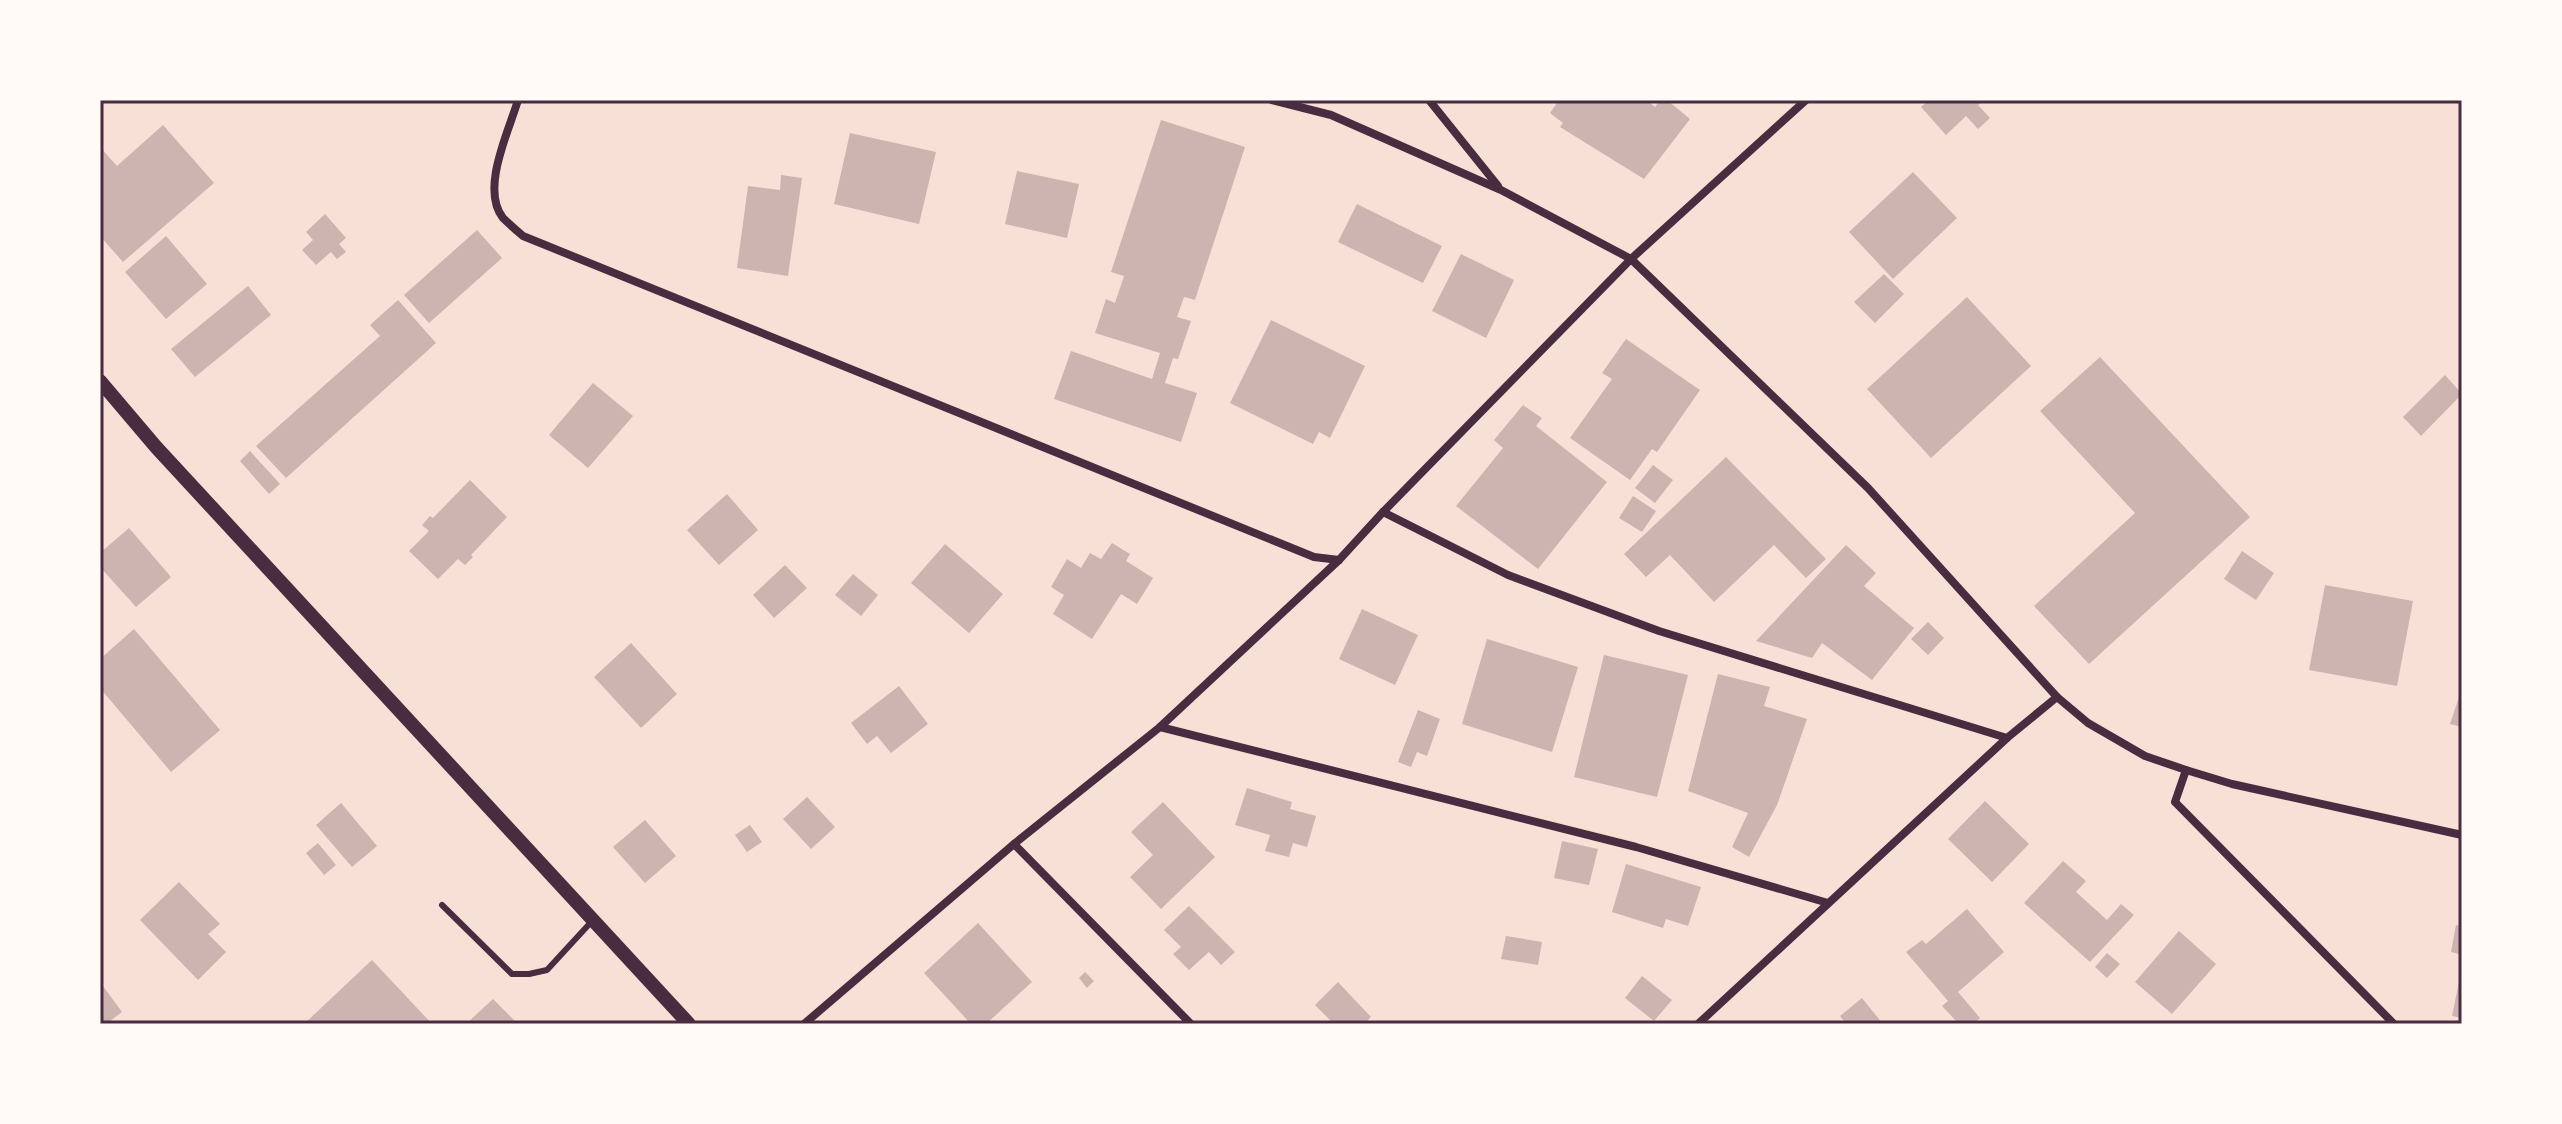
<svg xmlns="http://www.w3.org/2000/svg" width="2562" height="1124" font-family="Roboto,sans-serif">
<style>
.building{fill:#ccb4b1}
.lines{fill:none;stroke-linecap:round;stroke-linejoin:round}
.service{stroke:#4a2c40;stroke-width:6}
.minor{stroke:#4a2c40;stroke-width:8}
.tertiary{stroke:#4a2c40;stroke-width:14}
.neatline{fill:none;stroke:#4a2c40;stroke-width:3}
</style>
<rect width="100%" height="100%" fill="#f7e1d7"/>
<g class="building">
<polygon points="1559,100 1646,100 1655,107 1660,100 1667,100 1690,119 1644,179 1560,127 1563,123 1550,113"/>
<polygon points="1929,100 1984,100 1978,105 1990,118 1978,129 1966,116 1946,135 1921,107"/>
<polygon points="1161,120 1245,147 1195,300 1184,297 1177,317 1191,321 1178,359 1173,358 1165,383 1197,393 1181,442 1054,399 1071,351 1152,379 1160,353 1095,333 1106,299 1115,303 1124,276 1111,272"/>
<polygon points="163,125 214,183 123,262 100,236 100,147 117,166"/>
<polygon points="850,133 936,152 919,224 834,204"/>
<polygon points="1017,171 1079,184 1067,238 1005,224"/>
<polygon points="1913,172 1957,218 1893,279 1849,232"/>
<polygon points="781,175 802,178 788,276 737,268 748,186 780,190"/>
<polygon points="1357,204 1442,246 1423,283 1338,242"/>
<polygon points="325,214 346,238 339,244 346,252 337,259 331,252 316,265 302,250 313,240 306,232"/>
<polygon points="477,230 502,258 429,323 404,295"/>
<polygon points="166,236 207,284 166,319 125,272"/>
<polygon points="1461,254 1514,280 1486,338 1432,311"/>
<polygon points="1884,274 1904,294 1875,323 1854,302"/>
<polygon points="248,286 271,315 195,377 171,349"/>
<polygon points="1967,297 2031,366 1931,458 1867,389"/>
<polygon points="398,300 436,343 286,478 256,446 380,336 370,325"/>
<polygon points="1271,320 1365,366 1330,438 1319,432 1313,444 1230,403"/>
<polygon points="1626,339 1700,390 1657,452 1652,449 1630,480 1570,438 1612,379 1602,373"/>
<polygon points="2100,357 2250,517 2089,664 2034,606 2135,513 2040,411"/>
<polygon points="2445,375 2462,394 2421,436 2403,417"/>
<polygon points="593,383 633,416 588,468 549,435"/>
<polygon points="1523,405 1542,418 1536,426 1607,482 1538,569 1456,506 1503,448 1494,440"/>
<polygon points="250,451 280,484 269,494 240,461"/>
<polygon points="1726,457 1826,559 1806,578 1774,545 1714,602 1670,555 1646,577 1624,554"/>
<polygon points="1653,465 1673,480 1655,503 1635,488"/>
<polygon points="470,480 507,517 471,555 473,557 465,565 458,559 438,579 409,551 429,531 422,525 430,516 433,518"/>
<polygon points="727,494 758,530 719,565 687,530"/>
<polygon points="1633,496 1656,511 1642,532 1619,518"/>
<polygon points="129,528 171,577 136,607 100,567 100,553"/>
<polygon points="1112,543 1130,554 1126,561 1153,578 1137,604 1121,594 1092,639 1053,614 1064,595 1051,587 1067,559 1081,568 1090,553 1101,559"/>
<polygon points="945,544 1003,594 969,633 911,583"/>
<polygon points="1846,545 1876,573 1864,586 1914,628 1872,680 1822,643 1812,658 1756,641"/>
<polygon points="2242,551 2274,573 2256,600 2224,579"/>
<polygon points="785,565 807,588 774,618 753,595"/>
<polygon points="853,574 878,595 861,616 835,595"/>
<polygon points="2325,585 2413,601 2397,686 2309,670"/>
<polygon points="1362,609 1418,635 1395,685 1339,659"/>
<polygon points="1928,622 1944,638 1928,655 1911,639"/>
<polygon points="134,629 220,730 171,772 100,688 100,659"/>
<polygon points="1487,639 1578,667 1552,752 1462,724"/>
<polygon points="631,643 677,694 641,728 594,677"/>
<polygon points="1604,655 1688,675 1657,797 1574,777"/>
<polygon points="1718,674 1770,687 1764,706 1807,719 1777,805 1749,857 1732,847 1748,813 1688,791"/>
<polygon points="899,686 928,724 891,753 877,736 867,744 851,723"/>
<polygon points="2462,688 2462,727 2450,724"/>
<polygon points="1418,710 1440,719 1427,756 1417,752 1411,767 1398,762"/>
<polygon points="1247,788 1292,802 1290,809 1316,816 1307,847 1293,843 1289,857 1265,851 1270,835 1235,825"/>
<polygon points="807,797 835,827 811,849 783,819"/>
<polygon points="1985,801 2029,844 1992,882 1948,839"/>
<polygon points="1163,802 1215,857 1161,909 1130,877 1153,855 1131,832"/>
<polygon points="341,803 377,846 352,867 316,825"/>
<polygon points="645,820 676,856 645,883 613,847"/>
<polygon points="750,825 762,842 747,852 735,835"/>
<polygon points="1562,841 1598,849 1589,885 1554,878"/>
<polygon points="318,843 336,865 324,875 306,853"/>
<polygon points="2063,861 2086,881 2076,892 2107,920 2121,904 2134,915 2090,962 2024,903"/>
<polygon points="1626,864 1701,887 1688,926 1666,919 1663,928 1612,912"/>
<polygon points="179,882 220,924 208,934 226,952 198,980 140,920"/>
<polygon points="1189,906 1235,952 1221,965 1209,952 1189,970 1173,954 1181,947 1164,930"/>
<polygon points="1967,909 2004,952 1958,992 1980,1018 1973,1024 1959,1024 1942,1006 1948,1001 1906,952 1922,940 1926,944"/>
<polygon points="978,923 1032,982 986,1024 971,1024 924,973"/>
<polygon points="2456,925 2462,927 2462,955 2451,952"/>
<polygon points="2179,931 2216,964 2172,1014 2135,982"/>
<polygon points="1506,936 1542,942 1538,965 1501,959"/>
<polygon points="2107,953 2120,964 2107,978 2095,967"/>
<polygon points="372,960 432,1024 304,1024"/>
<polygon points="1085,972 1094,981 1087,988 1079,978"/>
<polygon points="1642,976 1672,1000 1654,1021 1625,998"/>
<polygon points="100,982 122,1012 106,1024 100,1024"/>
<polygon points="1338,982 1371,1017 1364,1024 1334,1024 1315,1005"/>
<polygon points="2459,982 2462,982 2462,1018 2452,1016"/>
<polygon points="1862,998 1883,1024 1841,1024 1844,1021 1840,1016"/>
<polygon points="493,999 518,1024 466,1024"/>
</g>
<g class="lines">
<polyline class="service" points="442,905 512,974 529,974 547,970 593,920"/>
<g class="minor">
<path d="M 518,100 C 509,131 480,189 503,218 C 509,224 516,230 523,236 L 1314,557 L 1339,560"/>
<polyline points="1272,100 1331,115 1501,190 1631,259 1868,488 2057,697 2088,723 2145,756 2186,770 2232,784 2462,835"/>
<polyline points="1429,100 1498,186"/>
<polyline points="1383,512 1508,575 1659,631 2007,738"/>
<polyline points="1160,727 1636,847 1828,903"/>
<polyline points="2186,770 2175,802 2394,1024"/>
<polyline points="1014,844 1191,1024"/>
<polyline points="804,1024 1014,844 1160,727 1339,560 1383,512 1631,259 1806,100"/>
<polyline points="1698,1024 2007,738 2057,697"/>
</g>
<polyline class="tertiary" points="100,381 156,447 689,1024"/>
</g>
<rect width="2562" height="1124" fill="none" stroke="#fffaf5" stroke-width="204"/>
<rect x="102" y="102" width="2358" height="920" class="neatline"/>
</svg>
